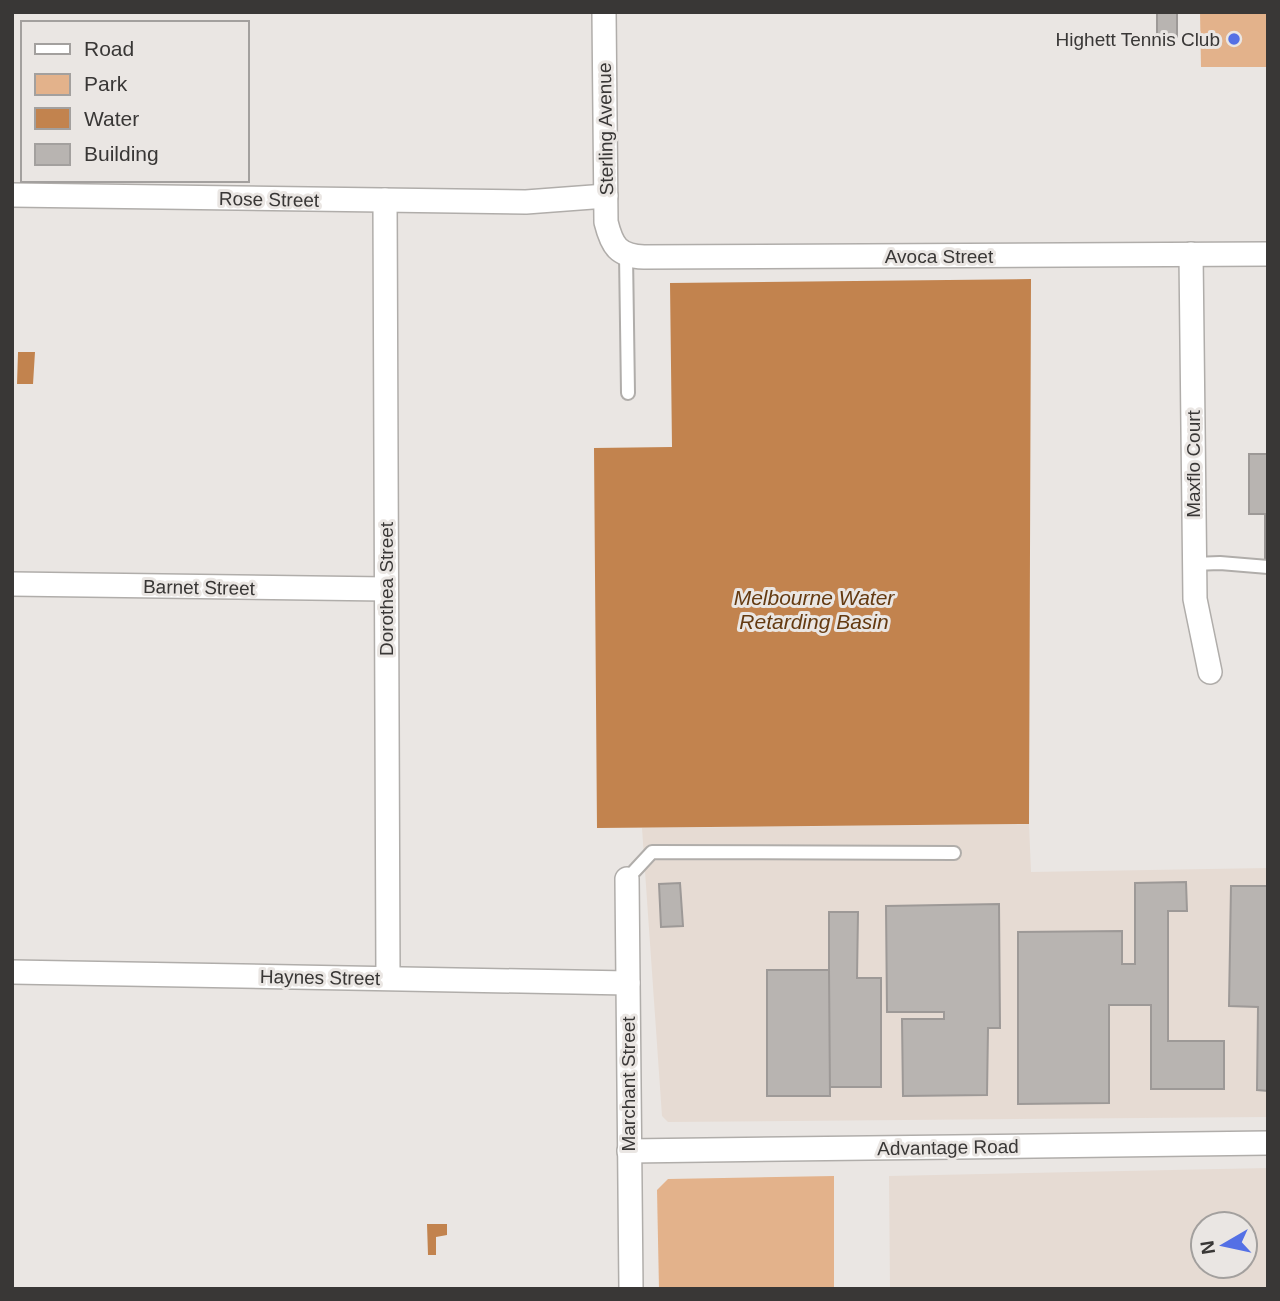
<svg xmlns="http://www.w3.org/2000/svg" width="1280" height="1301" font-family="Helvetica,sans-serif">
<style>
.built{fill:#e6dbd3;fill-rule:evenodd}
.green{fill:#e3b28b}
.water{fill:#c2834e}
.building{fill:#b8b4b1;stroke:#9d9997;stroke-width:2}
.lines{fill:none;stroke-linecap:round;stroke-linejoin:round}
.lane-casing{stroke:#b0adaa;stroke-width:16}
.street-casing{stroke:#b0adaa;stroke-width:26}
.lane{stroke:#fff;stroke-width:12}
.street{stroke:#fff;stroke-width:23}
.poi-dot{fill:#5470e5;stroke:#eae6e3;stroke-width:2.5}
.labels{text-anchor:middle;stroke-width:6;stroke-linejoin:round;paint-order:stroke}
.poi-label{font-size:19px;fill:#393736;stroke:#eae6e3;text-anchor:end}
.street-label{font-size:19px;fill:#393736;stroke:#eae6e3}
.water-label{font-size:21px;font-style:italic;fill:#643a11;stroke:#eae6e3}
</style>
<rect width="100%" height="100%" fill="#eae6e3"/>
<g class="built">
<polygon points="1029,824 1031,872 1268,868 1268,1117 668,1122 662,1116 642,828"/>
<path d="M 1268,1168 L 1268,1289 L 890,1289 L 889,1176 ZM 1203,1224 L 1245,1224 L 1245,1266 L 1203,1266 Z"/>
</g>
<g class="green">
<polygon points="1200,12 1268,12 1268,67 1201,67"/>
<polygon points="834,1176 834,1289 659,1289 657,1190 668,1179"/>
</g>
<g class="water">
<polygon points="1031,279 1029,824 597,828 594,448 672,447 670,283"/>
<polygon points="18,352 35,352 33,384 17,384"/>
<polygon points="427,1224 447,1224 447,1235 436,1237 436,1255 428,1255"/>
</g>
<g class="building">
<rect x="1157" y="12" width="20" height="25"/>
<polygon points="1249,454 1268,454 1268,558 1265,558 1265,514 1249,514"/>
<polygon points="1186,882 1187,911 1168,911 1168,1041 1224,1041 1224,1089 1151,1089 1151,1005 1109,1005 1109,1103 1018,1104 1018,932 1122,931 1122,964 1135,964 1135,883"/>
<polygon points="680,883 683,926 661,927 659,884"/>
<polygon points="1231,886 1268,886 1268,1091 1257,1090 1258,1007 1229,1006"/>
<polygon points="999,904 1000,1028 988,1028 987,1095 903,1096 902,1019 944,1019 944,1012 887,1012 886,906"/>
<polygon points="829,912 858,912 857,978 881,978 881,1087 829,1087"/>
<polygon points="767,970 829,970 830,1096 767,1096"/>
</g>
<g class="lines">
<defs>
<g id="lane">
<polyline points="626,255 628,393"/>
<polyline points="1193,564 1220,563 1268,567"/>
<polyline points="627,879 652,852 954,853"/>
</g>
<g id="street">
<path d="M 604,12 L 606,222 C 612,246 618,256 644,257 L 1268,254"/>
<polyline points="12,195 526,202 606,196"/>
<polyline points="385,200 388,978"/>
<polyline points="1191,254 1195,599 1210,672"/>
<polyline points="12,584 386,589"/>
<polyline points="627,879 631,1289"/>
<polyline points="12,972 628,983"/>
<polyline points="629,1151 1268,1143"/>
</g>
</defs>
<use href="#lane" class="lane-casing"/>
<use href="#street" class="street-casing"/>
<use href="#lane" class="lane"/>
<use href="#street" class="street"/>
</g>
<circle class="poi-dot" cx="1234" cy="39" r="7"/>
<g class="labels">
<g class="poi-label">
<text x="1220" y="46">Highett Tennis Club</text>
</g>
<g class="street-label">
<text transform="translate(605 129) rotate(-91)" y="7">Sterling Avenue</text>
<text transform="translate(269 199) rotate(1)" y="7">Rose Street</text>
<text x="939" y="263">Avoca Street</text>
<text transform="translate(1193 464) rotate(-90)" y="7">Maxflo Court</text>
<text transform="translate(199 587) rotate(1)" y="7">Barnet Street</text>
<text transform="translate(386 589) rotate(-90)" y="7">Dorothea Street</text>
<text transform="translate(320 977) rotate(1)" y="7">Haynes Street</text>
<text transform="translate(628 1084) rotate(-90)" y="7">Marchant Street</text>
<text transform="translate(948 1147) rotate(-1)" y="7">Advantage Road</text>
</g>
<g class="water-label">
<text x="814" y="605">Melbourne Water<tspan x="814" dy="24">Retarding Basin</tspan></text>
</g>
</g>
<rect width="1280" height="1301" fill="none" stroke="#393736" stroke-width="28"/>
<rect x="21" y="21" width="228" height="161" fill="#eae6e3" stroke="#a3a09e" stroke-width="2"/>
<rect x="35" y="44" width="35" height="10" fill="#ffffff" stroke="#a3a09e" stroke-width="2"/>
<text x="84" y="56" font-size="21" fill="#393736">Road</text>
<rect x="35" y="74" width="35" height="21" fill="#e3b28b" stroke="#a3a09e" stroke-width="2"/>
<text x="84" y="91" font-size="21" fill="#393736">Park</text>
<rect x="35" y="108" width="35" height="21" fill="#c2834e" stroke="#a3a09e" stroke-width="2"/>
<text x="84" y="126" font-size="21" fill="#393736">Water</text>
<rect x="35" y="144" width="35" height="21" fill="#b8b4b1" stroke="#a3a09e" stroke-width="2"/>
<text x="84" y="161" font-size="21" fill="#393736">Building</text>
<g transform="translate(1224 1245) rotate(261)"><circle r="33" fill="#eae6e3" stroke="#a3a09e" stroke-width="2"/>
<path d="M0-5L12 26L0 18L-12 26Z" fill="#5470e5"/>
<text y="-10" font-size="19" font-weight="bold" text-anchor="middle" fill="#393736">N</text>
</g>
</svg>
